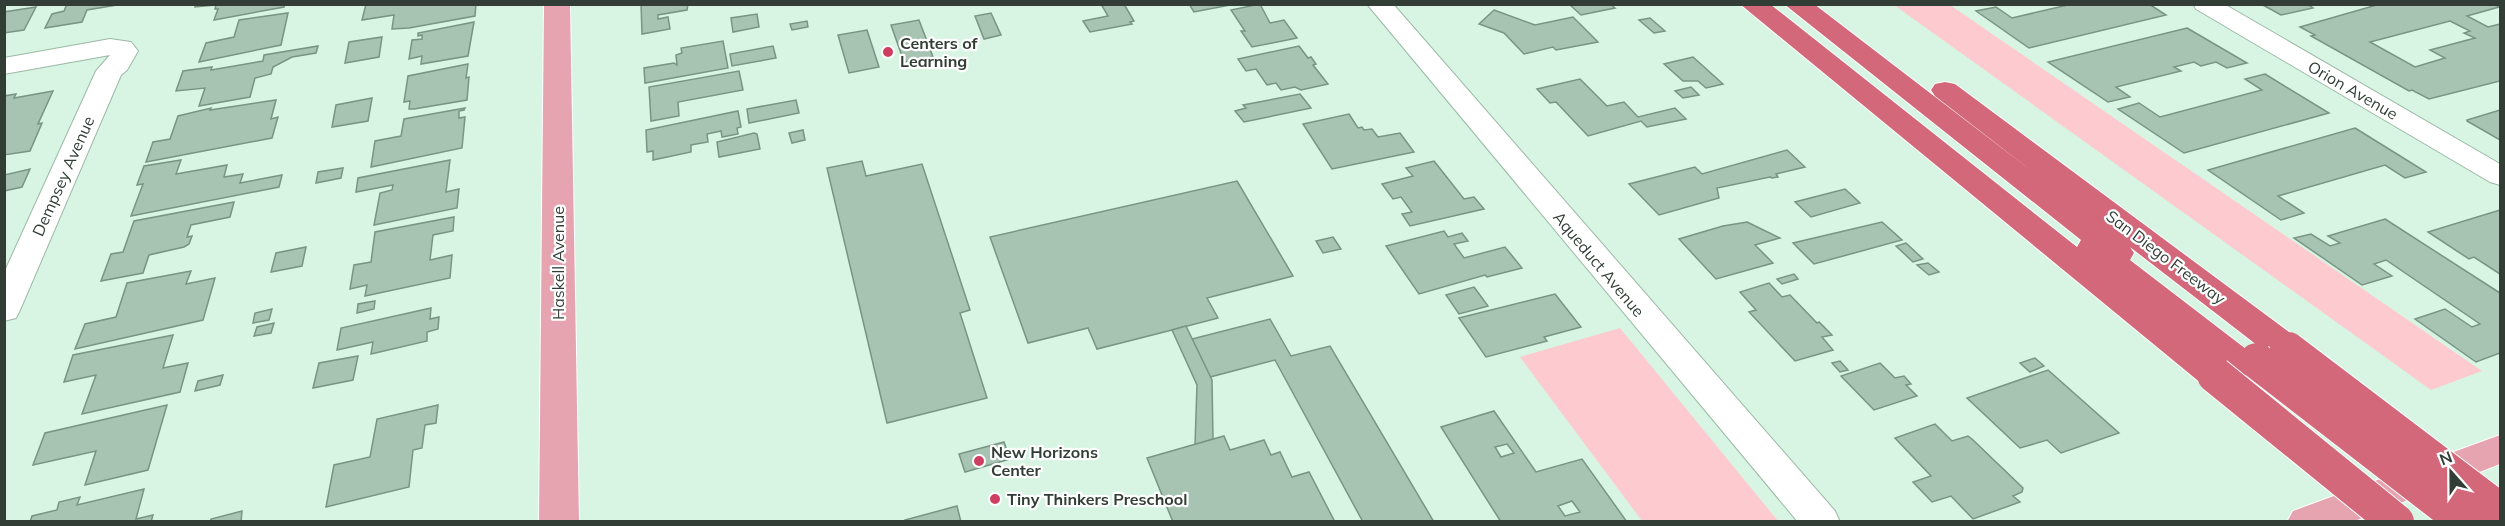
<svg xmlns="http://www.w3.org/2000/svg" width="2505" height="526" font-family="Mulish,sans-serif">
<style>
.green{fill:#fdcacf}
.building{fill:#a7c4b2;stroke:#789583;stroke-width:1.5;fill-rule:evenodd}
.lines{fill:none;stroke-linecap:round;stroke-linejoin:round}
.minor-casing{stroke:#9cb9a6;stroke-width:2}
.major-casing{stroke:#fff;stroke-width:2}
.highway-casing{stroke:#fff;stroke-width:2}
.minor{fill:#fff;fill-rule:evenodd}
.major{fill:#e5a4af;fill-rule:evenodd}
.highway{fill:#d3687a;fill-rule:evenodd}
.highway-bridge-casing{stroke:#fff;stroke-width:38;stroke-linecap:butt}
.highway-bridge{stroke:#d3687a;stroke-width:36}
.poi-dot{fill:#ce3e60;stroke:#fff;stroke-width:2}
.labels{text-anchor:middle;stroke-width:4.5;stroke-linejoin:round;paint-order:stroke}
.poi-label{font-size:16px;font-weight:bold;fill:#313d35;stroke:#fff;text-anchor:start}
.street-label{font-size:16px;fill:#313d35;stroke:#fff}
</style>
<rect width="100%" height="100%" fill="#d7f5e2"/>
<g class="green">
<polygon points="1894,5 1950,5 2482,371 2431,390"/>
<polygon points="1620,328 1778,521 1642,521 1520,357"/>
</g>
<g class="building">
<polygon points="67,4 123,4 87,10 82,22 45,28 52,14 64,11"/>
<polygon points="196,4 285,4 284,7 214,20 218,9 215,9 216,5 195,7"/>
<polygon points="476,4 475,16 409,28 392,29 394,15 362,20 366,4"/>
<polygon points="641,4 688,4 687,10 658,15 658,19 668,17 670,29 642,34"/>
<polygon points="1101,4 1124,4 1134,21 1130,22 1132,24 1090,32 1083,21 1108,16"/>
<polygon points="1189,4 1229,4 1230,5 1194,12"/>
<polygon points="1260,4 1270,23 1284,20 1297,38 1252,47 1241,31 1245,31 1231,10"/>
<polygon points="1569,4 1610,4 1615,8 1581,15"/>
<polygon points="2072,4 2149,4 2166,15 2029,48 1976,11 1996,7 2012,18"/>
<polygon points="2261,4 2307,4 2313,8 2281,15"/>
<path d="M 2380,4 L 2493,4 L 2499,7 L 2467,16 L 2488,27 L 2500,24 L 2500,81 L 2429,99 L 2412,90 L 2409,91 L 2311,36 L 2315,35 L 2300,27 ZM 2450,21 L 2470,31 L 2464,33 L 2475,38 L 2430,50 L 2445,58 L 2415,67 L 2370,42 Z"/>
<polygon points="36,7 24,30 4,33 4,12"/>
<polygon points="1494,10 1535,25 1573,17 1598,42 1556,50 1553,47 1524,54 1504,33 1479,24"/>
<polygon points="288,13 281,45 199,62 206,43 234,37 239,20"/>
<polygon points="991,13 1001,35 984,39 975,16"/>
<polygon points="757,14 759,27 733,32 731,18"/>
<polygon points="1650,18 1665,31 1654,33 1639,20"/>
<polygon points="919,20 933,57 904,62 891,25"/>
<polygon points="807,21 808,27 792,30 790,24"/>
<polygon points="474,22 468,56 421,64 422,56 409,59 412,40 422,39 422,35 418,36 418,33"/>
<polygon points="2187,28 2247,63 2227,68 2216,62 2201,66 2194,62 2174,67 2181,71 2116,87 2130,97 2108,102 2048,62"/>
<polygon points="867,30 879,67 849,73 838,35"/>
<polygon points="382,37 379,57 345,63 349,42"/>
<polygon points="723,41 728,68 645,83 644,68 674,63 677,65 676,55 682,53 681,48"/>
<polygon points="318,46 316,53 292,57 273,67 271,74 255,78 250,97 199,106 205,88 176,91 183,71 212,67 211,70 263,61 264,55"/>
<polygon points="773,46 776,58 732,66 730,54"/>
<polygon points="1299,46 1308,58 1311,57 1316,64 1313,65 1328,84 1301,90 1295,87 1281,90 1276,83 1267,85 1256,69 1246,71 1238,59"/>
<polygon points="1693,57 1723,84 1706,88 1698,81 1683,81 1664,64"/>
<polygon points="468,64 466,78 469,77 467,100 414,109 409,109 410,101 404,102 408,76"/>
<polygon points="739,71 743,90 678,102 679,116 651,121 649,87"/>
<polygon points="2265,74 2329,113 2184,153 2118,109 2139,103 2160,117 2262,90 2245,79"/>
<polygon points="1580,79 1607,106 1624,102 1638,117 1675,108 1686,119 1647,127 1641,121 1588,136 1556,102 1550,103 1537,89"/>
<polygon points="1691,87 1699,95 1683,98 1675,91"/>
<polygon points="53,91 38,124 42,123 30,151 4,155 4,96 16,94 14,98"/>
<polygon points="1300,94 1311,108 1244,122 1235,111 1246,108 1243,105"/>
<polygon points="372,98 368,121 332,127 336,105"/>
<polygon points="276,100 271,119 278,117 272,138 146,162 153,142 170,139 178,116 211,108 210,110"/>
<polygon points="796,100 799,113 749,123 747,109"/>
<polygon points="465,108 464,110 459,111 459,118 465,117 462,148 371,167 375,141 401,136 404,119"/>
<polygon points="2500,110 2500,140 2467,121 2467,120"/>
<polygon points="738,111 741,127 737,128 738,134 722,137 721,131 707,134 708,142 691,145 691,152 653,160 653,151 647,152 646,130"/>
<polygon points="1349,114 1358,128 1362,127 1364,130 1372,129 1378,137 1400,133 1414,152 1332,169 1303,124"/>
<polygon points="2355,128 2426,172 2405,178 2385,165 2278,196 2304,213 2281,220 2208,170"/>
<polygon points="803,130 805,140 792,143 789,133"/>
<polygon points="754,133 757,134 760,149 719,157 717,142"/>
<polygon points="1787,150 1805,167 1776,174 1778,177 1772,178 1770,177 1717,188 1719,198 1659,215 1629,184 1695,167 1702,174"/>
<polygon points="181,160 176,174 227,165 224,177 243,174 240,183 282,175 279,187 131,216 143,184 137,185 144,166"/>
<polygon points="450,160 446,192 459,189 457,208 374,225 380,193 392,190 393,185 356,192 358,178"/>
<polygon points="862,161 866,176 922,164 970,310 960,313 987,398 887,423 827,168"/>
<polygon points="1434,161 1464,199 1474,197 1484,209 1410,226 1402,214 1412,212 1401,197 1393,199 1382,184 1413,176 1406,168"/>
<polygon points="343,168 341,178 316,183 318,172"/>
<polygon points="30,169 22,187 4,191 4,175"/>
<polygon points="1237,181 1293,276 1207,298 1218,318 1172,330 1097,349 1088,328 1028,343 990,237"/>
<polygon points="1845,189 1860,203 1811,217 1795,202"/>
<polygon points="234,202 230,217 191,225 187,237 192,236 189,244 184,247 149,255 143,273 101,281 111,254 123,252 134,221"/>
<polygon points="2500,210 2500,274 2474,257 2469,259 2428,232"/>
<polygon points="454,217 453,231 433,235 430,260 452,255 450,278 365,296 367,285 350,289 354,265 371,262 375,232"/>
<polygon points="2385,219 2500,293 2500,353 2476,362 2415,319 2445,309 2472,327 2480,324 2386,260 2374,264 2392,276 2362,285 2294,238 2311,234 2330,246 2340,243 2328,236"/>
<polygon points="1747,222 1780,238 1755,245 1773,263 1716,279 1679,239 1723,226"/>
<polygon points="1882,222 1902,240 1814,264 1793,243"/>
<polygon points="1444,231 1448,237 1462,233 1468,241 1454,244 1464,258 1505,247 1522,268 1487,277 1485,275 1419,294 1386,246"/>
<polygon points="1333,237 1341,249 1323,253 1316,241"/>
<polygon points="1906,243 1923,259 1913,262 1896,246"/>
<polygon points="306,247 302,266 271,272 276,253"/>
<polygon points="1928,263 1939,272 1929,275 1917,265"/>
<polygon points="191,271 186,284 215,278 203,320 75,349 85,324 116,317 127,283"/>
<polygon points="1794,274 1798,279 1782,284 1777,279"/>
<polygon points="1769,283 1782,297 1790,295 1817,323 1819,322 1832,335 1822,337 1833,350 1795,361 1749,312 1756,310 1740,292"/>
<polygon points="1474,287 1488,306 1459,314 1446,295"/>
<polygon points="1555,294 1581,327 1544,337 1547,341 1486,357 1459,318"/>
<polygon points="375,301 374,309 357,313 358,304"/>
<polygon points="431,308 430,319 439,317 438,329 427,332 427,341 371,354 373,342 337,350 341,328"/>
<polygon points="272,309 269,320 253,323 255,313"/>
<polygon points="1270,319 1291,356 1330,346 1434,522 1363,522 1275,360 1210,377 1192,339"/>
<polygon points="274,323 271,333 254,336 257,327"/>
<polygon points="1186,326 1212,380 1213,439 1195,445 1197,385 1172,330"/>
<polygon points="173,335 163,368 188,363 180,392 82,414 96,375 64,382 73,355"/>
<polygon points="358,356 353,380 313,388 319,363"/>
<polygon points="2035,358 2044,366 2030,372 2020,363"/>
<polygon points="1840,361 1848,370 1840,372 1832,363"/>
<polygon points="1880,363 1895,378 1904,376 1911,384 1906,385 1917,396 1874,410 1841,376"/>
<polygon points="2048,370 2119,433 2061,453 2047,440 2020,448 1967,398"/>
<polygon points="223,375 220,385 195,391 198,381"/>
<polygon points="167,405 148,470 85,485 96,451 33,465 45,433"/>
<polygon points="438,405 436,423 425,425 422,448 413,450 409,487 326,507 334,465 370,457 377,419"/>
<path d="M 1494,411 L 1536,472 L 1582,459 L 1627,522 L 1501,522 L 1441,427 ZM 1507,444 L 1514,453 L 1501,457 L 1495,447 ZM 1572,501 L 1580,512 L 1565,516 L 1558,506 Z"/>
<polygon points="1935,424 1952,441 1968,436 1972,439 2023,488 2022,492 2013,496 2020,502 1973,519 1951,496 1932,502 1913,482 1931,476 1895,438"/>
<polygon points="1224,436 1230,450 1264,440 1271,455 1280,452 1292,477 1309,472 1335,522 1173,522 1147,458"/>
<polygon points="1004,442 1010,459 965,472 959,454"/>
<polygon points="144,489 136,519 153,515 151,522 30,522 32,516 57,510 59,502 80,497 77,505"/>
<polygon points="957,506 961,522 906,522 905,520"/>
<polygon points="242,511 241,522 210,522 211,519"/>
</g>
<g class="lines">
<defs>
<g id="minor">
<polygon points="1367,4 1393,4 1835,511 1840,522 1798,522"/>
<polygon points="2193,4 2224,4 2500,164 2500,185 2490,182 2196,9"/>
<polygon points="110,39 131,42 138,51 127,70 121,75 20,310 16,318 4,321 4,273 96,71 110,55 4,74 4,58"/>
</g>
<g id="major">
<polygon points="544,4 570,4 579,522 539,522"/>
<polygon points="2500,435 2500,464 2352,522 2287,522 2293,511"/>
</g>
<polygon id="highway" points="1740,4 1770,4 2077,247 2081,240 1784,4 1814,4 2042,179 1935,96 1931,90 1935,84 1945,82 1955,84 2301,341 2306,350 2301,359 2288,362 2275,359 2130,247 2134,253 2130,260 2259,359 2264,368 2259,377 2246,381 2232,376 2228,384 2215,388 2202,384"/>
</defs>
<use href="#minor" class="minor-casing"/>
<use href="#major" class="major-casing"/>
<use href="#highway" class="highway-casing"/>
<use href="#minor" class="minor"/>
<use href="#major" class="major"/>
<use href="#highway" class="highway"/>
<defs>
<g id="highway-bridge">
<polyline points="2288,350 2500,511"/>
<polyline points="2257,361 2465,522"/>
<polyline points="2215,375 2396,522"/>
</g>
</defs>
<use href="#highway-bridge" class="highway-bridge-casing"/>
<use href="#highway-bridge" class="highway-bridge"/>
</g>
<g class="poi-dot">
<circle cx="888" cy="52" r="6"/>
<circle cx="979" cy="461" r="6"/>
<circle cx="995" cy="499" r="6"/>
</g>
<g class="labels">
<g class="poi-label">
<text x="900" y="49">Centers of<tspan x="900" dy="18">Learning</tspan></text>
<text x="991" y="458">New Horizons<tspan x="991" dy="18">Center</tspan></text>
<text x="1007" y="505">Tiny Thinkers Preschool</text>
</g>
<g class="street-label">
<text transform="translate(2353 90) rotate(30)" y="6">Orion Avenue</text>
<text transform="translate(63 176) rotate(-66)" y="6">Dempsey Avenue</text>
<text transform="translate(2166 257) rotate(37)" y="6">San Diego Freeway</text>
<text transform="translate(558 263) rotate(-90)" y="6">Haskell Avenue</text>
<text transform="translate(1599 264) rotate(50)" y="6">Aqueduct Avenue</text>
</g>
</g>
<rect width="2505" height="526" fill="none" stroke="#313d35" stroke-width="12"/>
<g transform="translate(2451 472) rotate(339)" stroke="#ffffff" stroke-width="4.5" paint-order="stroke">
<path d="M0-4.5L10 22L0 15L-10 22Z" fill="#313d35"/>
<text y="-9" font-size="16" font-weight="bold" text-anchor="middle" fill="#313d35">N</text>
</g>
</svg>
